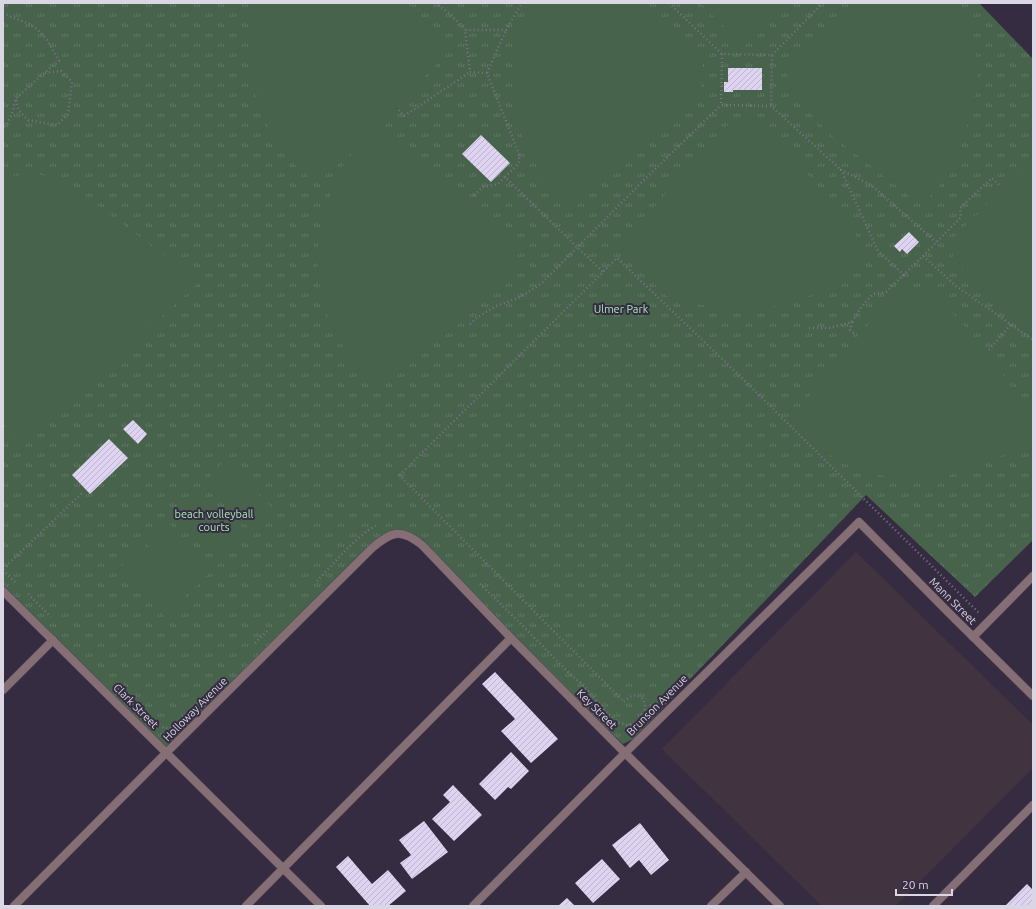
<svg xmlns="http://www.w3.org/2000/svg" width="1036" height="909" font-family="Ubuntu,sans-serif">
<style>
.industrial{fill:#423340}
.grass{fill:url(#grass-tufts)}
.garden{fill:#47634c}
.building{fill:url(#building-hatch)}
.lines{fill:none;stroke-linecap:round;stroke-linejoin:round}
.lane-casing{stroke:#50475c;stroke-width:9}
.street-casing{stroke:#50475c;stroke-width:9}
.path{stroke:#797284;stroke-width:2.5;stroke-dasharray:1 3;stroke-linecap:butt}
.lane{stroke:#856f74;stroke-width:8}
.street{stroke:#856f74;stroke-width:8}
.labels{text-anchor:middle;stroke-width:4;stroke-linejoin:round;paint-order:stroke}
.park-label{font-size:11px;fill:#abeab7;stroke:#352c42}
.street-label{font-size:11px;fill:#dbd6e4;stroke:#352c42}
</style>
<defs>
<pattern id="grass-tufts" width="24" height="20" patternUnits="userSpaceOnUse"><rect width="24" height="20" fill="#47634c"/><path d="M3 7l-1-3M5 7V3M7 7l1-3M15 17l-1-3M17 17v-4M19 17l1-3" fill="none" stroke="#617966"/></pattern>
<pattern id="building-hatch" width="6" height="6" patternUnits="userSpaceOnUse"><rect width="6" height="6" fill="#ded3f0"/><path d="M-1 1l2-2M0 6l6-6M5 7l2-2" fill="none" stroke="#bfb6ce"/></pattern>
</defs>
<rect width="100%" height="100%" fill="#352c42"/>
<polygon class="industrial" points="856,552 1033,725 1033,768 896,906 822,906 662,749"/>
<polygon class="grass" points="3,3 979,3 1033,59 1033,540 975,597 866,495 633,739 623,744 567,691 460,580 413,534 400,530 386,533 346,570 166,747 129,711 3,585"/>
<g class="garden">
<path d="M 257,3 L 406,3 L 413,8 L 441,39 L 441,59 L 397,106 L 311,178 C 305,173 299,169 294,164 C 290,160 286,154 283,150 C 252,109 243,52 257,3 Z"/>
<polygon points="530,3 635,3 661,23 702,64 701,89 655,137 568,203 545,180 529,153 518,126 514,100 513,73 518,28"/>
<polygon points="701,3 787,3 755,37 734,37"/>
<polygon points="854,3 959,3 969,22 975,47 978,70 975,94 968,123 959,153 946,177 922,206 829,133 786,87 789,64 837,17"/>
<polygon points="755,116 806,172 872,256 849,276 823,291 797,300 768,308 742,309 712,307 686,302 667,296 619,250 689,165 734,119"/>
<polygon points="377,127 462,196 516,247 514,268 459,323 377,391 350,358 337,337 326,313 320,287 317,260 321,226 329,198 340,170 359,145"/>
<polygon points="1033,167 1033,327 1005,305 953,257 954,237 1004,188"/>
<polygon points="31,172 68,183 199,282 34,435 17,439 3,423 3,180"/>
<polygon points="927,286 976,339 1033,416 1033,432 1009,452 977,468 952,474 929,478 899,479 874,474 850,466 821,450 789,421 860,333 905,288"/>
<polygon points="224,462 273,509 252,531 203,484"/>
<polygon points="195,492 244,538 223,560 174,514"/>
<polygon points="166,521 214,568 193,590 145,543"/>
<polygon points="139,549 187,595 166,617 117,571"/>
</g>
<g class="building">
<polygon points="728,68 762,68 762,90 733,90 733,92 724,92 724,82 728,82"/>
<polygon points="481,135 510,163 491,182 462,154"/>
<polygon points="909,232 919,242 907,254 902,249 900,252 894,246"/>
<polygon points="133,420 147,434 138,444 123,429"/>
<polygon points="109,439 128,458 90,494 72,475"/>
<polygon points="495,672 558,739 531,763 501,731 515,719 482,684"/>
<polygon points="511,752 529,771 511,789 508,787 495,800 479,784"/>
<polygon points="453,785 482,815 454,841 432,819 450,802 443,795"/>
<polygon points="424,821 448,852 412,879 400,863 411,855 399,840"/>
<polygon points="640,823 669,860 651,875 639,860 630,868 612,845"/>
<polygon points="348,856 372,884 388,870 406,891 388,906 370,906 336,867"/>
<polygon points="602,859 620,879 593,903 575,883"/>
<polygon points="1027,884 1033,890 1033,906 1005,906"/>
<polygon points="567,898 575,906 558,906"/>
</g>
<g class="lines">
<defs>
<g id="lane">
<polyline points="973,637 1033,576"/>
<polyline points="3,690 53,640"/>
<polyline points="246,906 511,638"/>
<polyline points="711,906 746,872"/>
</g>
<g id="street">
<polyline points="3,591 321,906"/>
<path d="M 14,906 L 167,752 L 372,548 C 392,531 401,528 422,545 L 511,638 L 625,753 L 780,906"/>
<polyline points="473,906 625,753 859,522 952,616 1033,696"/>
<polyline points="933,906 1033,805"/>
</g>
</defs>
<use href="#lane" class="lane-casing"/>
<use href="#street" class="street-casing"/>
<g class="path">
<polyline points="435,3 450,14 465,30"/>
<polyline points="669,3 722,54 772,55 771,106"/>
<path d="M 3,13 C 11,17 19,20 27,23 C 45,32 50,45 59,61 L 51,67 L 42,75 L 16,98 L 12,114 L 7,124 L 3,128"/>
<polyline points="722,54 721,105 771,106 841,170"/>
<polyline points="772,55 821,5"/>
<polyline points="487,73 470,72 465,30 506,30 522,3"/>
<polyline points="16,100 19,111 28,120 57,125 68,114 72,82 61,71 45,73"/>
<polyline points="399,110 404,116 470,72"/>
<polyline points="505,177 519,163 519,154 487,73 506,30"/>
<polyline points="474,195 483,187 498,184 505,177 603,272"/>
<polyline points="923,256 961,217 960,208 992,178 1001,187"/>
<polyline points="904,275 878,251 841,170 871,185 936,242"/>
<polyline points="852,322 850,330 855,334"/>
<polyline points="470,324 478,317 496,306 518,298 527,293 543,282 644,180 721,105"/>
<polyline points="809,328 829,328 852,322 862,306 873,294 886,292 923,256 956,286 1033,340"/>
<polyline points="989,350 1011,324"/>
<polyline points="3,569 83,492"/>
<polyline points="3,570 17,584"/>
<path d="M 317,581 C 332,566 359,532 378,525"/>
<polyline points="480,584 516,619 568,672 583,685 607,713 618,722 627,725 635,723"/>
<polyline points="28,594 51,617"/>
<polyline points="255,643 267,631"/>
<path d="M 644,714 C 647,706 644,693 632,696 C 629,697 626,700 624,702 L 403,479 L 400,475 L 617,258 L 742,378 L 979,613"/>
<polyline points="159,725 164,728 171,728"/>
</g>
<use href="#lane" class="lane"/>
<use href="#street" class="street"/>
</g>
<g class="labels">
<g class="park-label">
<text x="621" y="313">Ulmer Park</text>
<text x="214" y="518">beach volleyball<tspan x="214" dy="13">courts</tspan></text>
</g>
<g class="street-label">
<text transform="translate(953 601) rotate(45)" y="4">Mann Street</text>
<text transform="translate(657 705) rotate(-45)" y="4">Brunson Avenue</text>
<text transform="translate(136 706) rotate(45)" y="4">Clark Street</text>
<text transform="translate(195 709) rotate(-45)" y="4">Holloway Avenue</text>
<text transform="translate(597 709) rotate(45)" y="4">Key Street</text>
</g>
</g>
<rect width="1036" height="909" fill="none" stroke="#dbd6e4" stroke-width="8"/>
<path d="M896 889v6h56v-6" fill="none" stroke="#dbd6e4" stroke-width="2"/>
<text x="902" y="889" font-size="12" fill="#dbd6e4" stroke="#352c42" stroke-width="3" paint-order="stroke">20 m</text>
</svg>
